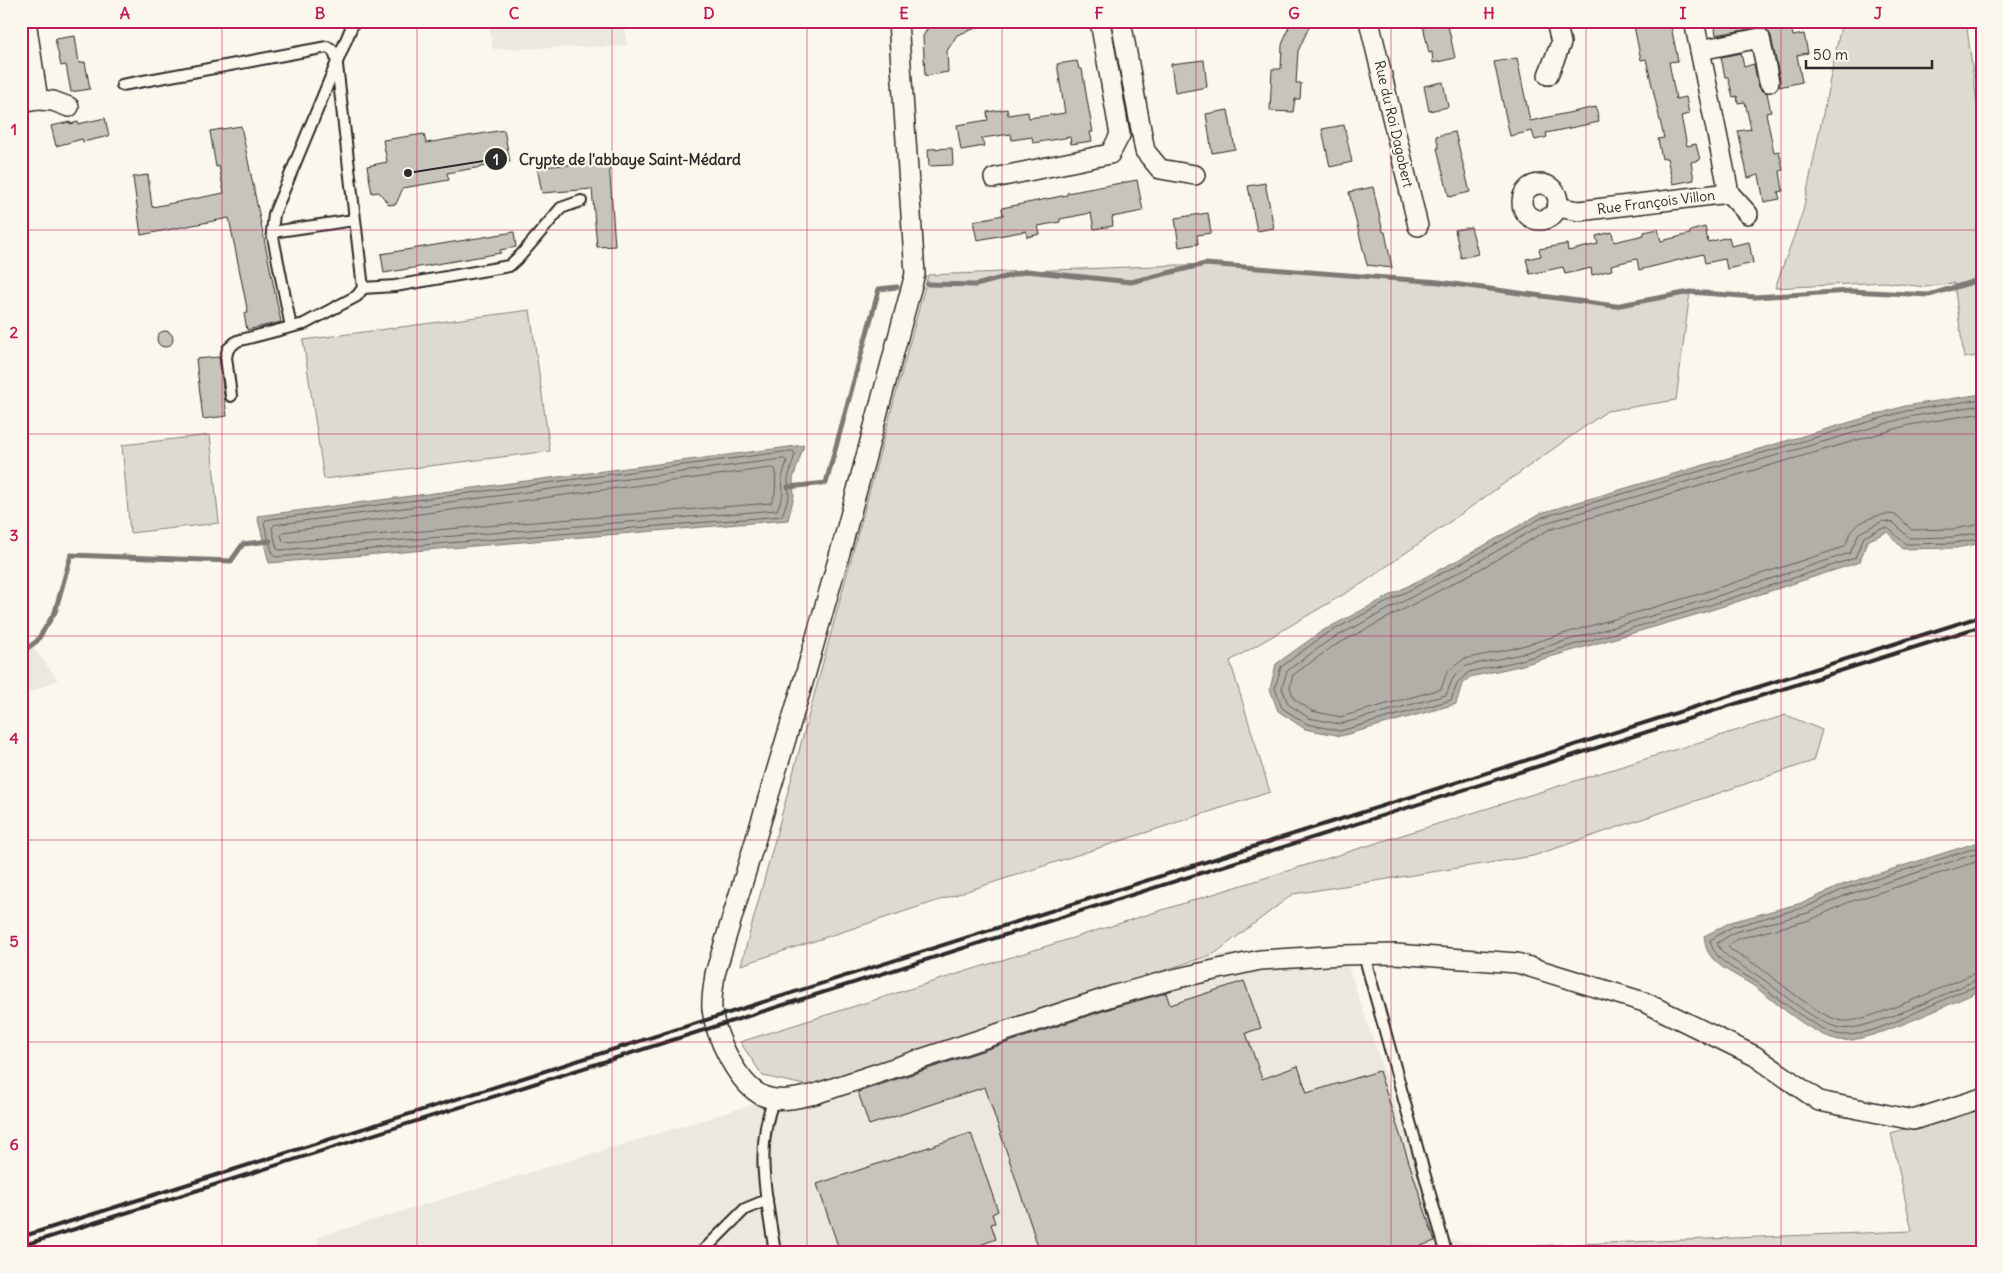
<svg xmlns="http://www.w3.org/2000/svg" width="2003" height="1273" font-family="Delius,sans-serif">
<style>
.built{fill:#ebe8de}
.green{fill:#dddad0;stroke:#84827e}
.water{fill:#b1afa7;stroke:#7b7a75}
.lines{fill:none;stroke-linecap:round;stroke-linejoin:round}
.shore{stroke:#61605d;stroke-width:1}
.stream{stroke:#7b7a75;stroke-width:5}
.building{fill:#c7c4bc;stroke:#2b2b2b}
.service-casing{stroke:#2b2b2b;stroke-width:14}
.minor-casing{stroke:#2b2b2b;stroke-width:22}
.service{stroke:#fbf7ec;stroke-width:10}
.minor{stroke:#fbf7ec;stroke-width:19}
.rail{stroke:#2b2b2b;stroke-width:4}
.grid{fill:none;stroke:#c2185b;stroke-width:1;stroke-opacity:0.55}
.labels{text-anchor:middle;stroke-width:4.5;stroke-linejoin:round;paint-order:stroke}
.street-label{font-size:14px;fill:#2b2b2b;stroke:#fbf7ec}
.leader{fill:none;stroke:#2b2b2b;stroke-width:2}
.callout-dot{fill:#2b2b2b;stroke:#fbf7ec;stroke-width:2}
.mark-label{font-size:15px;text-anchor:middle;font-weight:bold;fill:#fff}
.callout-label{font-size:15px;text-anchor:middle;font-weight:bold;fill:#2b2b2b;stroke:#fbf7ec;stroke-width:4.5;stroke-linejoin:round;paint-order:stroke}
.neatline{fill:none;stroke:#c2185b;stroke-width:2}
.grid-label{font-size:16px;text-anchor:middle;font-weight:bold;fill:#c2185b}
</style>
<rect width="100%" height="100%" fill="#fbf7ec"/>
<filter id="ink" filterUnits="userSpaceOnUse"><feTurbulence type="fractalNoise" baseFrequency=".02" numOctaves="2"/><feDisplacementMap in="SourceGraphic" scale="10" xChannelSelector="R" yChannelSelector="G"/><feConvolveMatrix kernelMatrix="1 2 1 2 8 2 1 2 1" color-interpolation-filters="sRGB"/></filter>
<g filter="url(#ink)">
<g class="built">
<polygon points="488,21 632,21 625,31 627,46 493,49"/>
<polygon points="21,632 58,680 21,696"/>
<polygon points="1342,949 1441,1238 1504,1247 1504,1252 317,1252 318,1237 758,1103 1051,1007 1222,954"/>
</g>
<g class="green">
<polygon points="1842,21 1966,21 1982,141 1982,355 1964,358 1954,283 1925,287 1885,282 1775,288 1803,211"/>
<polygon points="1205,264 1439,282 1615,306 1690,292 1676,400 1607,411 1363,583 1230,661 1270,792 741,965 928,275"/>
<polygon points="530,310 550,451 324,479 303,340"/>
<polygon points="210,435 219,523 130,533 122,445"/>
<polygon points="1786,715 1822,730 1813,761 1533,856 1293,894 1214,954 809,1086 763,1076 740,1042"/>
<polygon points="1982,1106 1982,1252 1504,1252 1504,1247 1912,1231 1891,1133"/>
</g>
<g class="water">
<polygon points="1982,394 1982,543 1956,548 1903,549 1887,532 1867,541 1860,562 1702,613 1519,666 1470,677 1462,684 1456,704 1341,736 1305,729 1278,711 1270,689 1276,664 1322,631 1471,553 1541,513 1905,406"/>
<polygon points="804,445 793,479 794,496 788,520 269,563 257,516"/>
<path d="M 1982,841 L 1982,990 C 1954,1002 1863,1046 1839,1040 C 1808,1033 1780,1005 1755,987 C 1740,976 1715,968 1707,950 C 1705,946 1705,940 1704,936 L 1731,922 L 1805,902 L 1842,885 Z"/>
</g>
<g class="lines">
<g class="shore">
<path d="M 1982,399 L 1906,411 L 1543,517 L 1473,557 L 1324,635 L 1281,667 L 1275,688 L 1282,708 L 1307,724 L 1340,731 L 1451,700 L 1458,682 L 1469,672 L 1518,661 L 1701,608 L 1855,558 L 1864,537 C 1893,521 1885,528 1906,544 L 1955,543 L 1982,538"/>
<polyline points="1982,405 1908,417 1545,523 1476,563 1328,641 1287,671 1282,688 1288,704 1309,718 1340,724 1446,695 1453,678 1466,666 1517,655 1699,602 1850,553 1859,533 1883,521 1894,523 1909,538 1954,537 1982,532"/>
<path d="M 1982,413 L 1909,425 L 1548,530 L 1480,569 L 1332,647 L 1293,675 L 1290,687 L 1294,699 L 1312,711 L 1340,717 L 1441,689 L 1447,672 L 1464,659 L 1515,648 L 1696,595 L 1844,547 C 1848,542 1848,534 1853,529 C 1861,520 1886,510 1897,516 C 1903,520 1907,526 1912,530 L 1954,529 L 1982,524"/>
<polygon points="793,451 795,454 788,479 789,496 782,516 275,557 273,555 264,523 266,520"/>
<polygon points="784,459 787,461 782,477 783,495 777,510 280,550 277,549 272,528 274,525"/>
<polygon points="773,468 776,470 775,494 771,503 286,542 283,541 281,535 284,532"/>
<path d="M 1982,846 L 1844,889 L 1806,907 L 1732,927 L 1710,940 C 1714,963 1741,971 1759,984 C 1777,997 1820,1034 1843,1035 C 1871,1036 1906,1016 1932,1005 C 1947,999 1966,987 1982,986"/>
<path d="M 1982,852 L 1846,895 L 1808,913 L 1735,932 L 1717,943 C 1722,958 1751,970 1764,980 C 1786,996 1814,1022 1840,1028 C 1862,1034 1951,991 1976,980 L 1982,980"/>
<path d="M 1982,860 L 1849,902 L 1810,920 L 1737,939 L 1728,946 L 1730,949 C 1738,954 1746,958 1753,963 C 1776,978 1818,1018 1843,1021 C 1864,1024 1949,984 1973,974 L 1982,972"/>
</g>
<g class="stream">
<polyline points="928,284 976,285 1027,271 1131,282 1205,264 1439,282 1615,306 1690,292 1755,297 1850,291 1929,295 1982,279"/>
<polyline points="788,487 826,483 879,289 897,287"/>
<polyline points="21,653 37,641 55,612 71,555 231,561 243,544 270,541"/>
</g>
</g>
<g class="building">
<polygon points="932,21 990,21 990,23 957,35 947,51 948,72 925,76 923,36"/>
<polygon points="1291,21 1302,21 1310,25 1298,51 1296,83 1301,83 1300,99 1295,99 1293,112 1270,111 1272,69 1281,69 1282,45"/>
<polygon points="1422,21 1447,21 1455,58 1433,63 1432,52 1429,53"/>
<polygon points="1633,21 1670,21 1678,61 1669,62 1676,99 1686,97 1689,114 1681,116 1687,146 1696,144 1700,160 1691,162 1694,180 1673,184 1667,158 1662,159 1658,139 1664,138 1646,59 1641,60"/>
<polygon points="1714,21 1762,21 1762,27 1716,35"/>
<polygon points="1764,21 1790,21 1793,36 1804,34 1808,53 1797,55 1802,82 1779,87 1780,80 1771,36 1766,29"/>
<polygon points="75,36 79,63 85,62 90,89 71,92 66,65 61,66 55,39"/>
<polygon points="1741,53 1744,67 1754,64 1758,85 1761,90 1767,93 1771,112 1766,113 1774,152 1779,151 1783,170 1780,171 1783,191 1778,192 1780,199 1764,202 1759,175 1748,178 1738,131 1751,129 1745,102 1738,103 1737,96 1733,97 1728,77 1725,77 1721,57"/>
<polygon points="1517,58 1530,121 1596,107 1599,122 1546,133 1547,137 1535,140 1532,131 1510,136 1494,62"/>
<polygon points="1204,60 1207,87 1175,93 1171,64"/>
<polygon points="1077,61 1079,69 1082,69 1089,111 1093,132 1090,132 1092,141 1071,144 1070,137 1033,143 1032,137 1012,140 1011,134 982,138 984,146 961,150 957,125 988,120 987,112 1007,109 1008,115 1028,112 1029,118 1065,113 1057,64"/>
<polygon points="1443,82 1448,107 1429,111 1424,86"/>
<polygon points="1228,110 1235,149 1212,153 1206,114"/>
<polygon points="105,118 109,136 83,142 82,139 56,146 51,126 70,122 70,124 78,122 78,124"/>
<polygon points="1344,125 1352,162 1330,167 1322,129"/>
<polygon points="241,126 281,322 247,330 244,314 248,313 229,218 141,235 133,177 148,175 152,207 224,193 219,166 216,167 210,131"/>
<polygon points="504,130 510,162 447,173 449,180 403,188 396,204 389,205 379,192 372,193 367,166 387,162 383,140 424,134 426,143"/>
<polygon points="1455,132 1470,192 1449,197 1437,148 1439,148 1436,136"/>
<polygon points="952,148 953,165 929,166 928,149"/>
<polygon points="609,162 615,246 597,247 592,189 542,193 537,167"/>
<polygon points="1137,180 1143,211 1112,217 1113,226 1094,229 1091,213 1060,219 1060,222 1038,226 1040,234 1027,237 1026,231 977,240 973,221 1003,215 1002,208 1067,195 1067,193"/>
<polygon points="1265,183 1274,228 1257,231 1248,186"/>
<polygon points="1373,187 1383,232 1385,232 1392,268 1367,265 1355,217 1349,192"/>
<polygon points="1208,213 1211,233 1197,235 1198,244 1179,247 1175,218"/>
<polygon points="1471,227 1478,254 1461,258 1455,230"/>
<polygon points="1705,227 1708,242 1729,237 1731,246 1749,242 1753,263 1727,269 1725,259 1705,263 1703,254 1639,270 1637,259 1611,265 1612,270 1592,275 1591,268 1565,274 1563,267 1530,274 1526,259 1541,256 1539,249 1567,244 1568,251 1598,244 1596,236 1612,232 1614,242 1644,235 1644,232 1658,229 1661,241 1690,234 1690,231"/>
<polygon points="514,232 516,247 500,250 501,253 384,273 381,254"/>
<circle cx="165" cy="339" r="8"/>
<polygon points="219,357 227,416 203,419 196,359"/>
<polygon points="1244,981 1261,1028 1246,1033 1262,1079 1298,1066 1307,1093 1379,1071 1435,1241 1403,1252 1040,1252 985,1087 869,1125 858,1092 1118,1006 1166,993 1170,1005"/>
<polygon points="971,1133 998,1211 992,1214 995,1223 991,1224 996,1239 972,1248 972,1252 840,1252 817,1184"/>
</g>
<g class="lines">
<defs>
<g id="service">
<path d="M 122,85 L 327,47 C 336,50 336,57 337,65 L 363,288 L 357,296 L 304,324 L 291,327 L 272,232 L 274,214 L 354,21"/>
<polyline points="272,232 354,220"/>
<polyline points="363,288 395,286 509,266 521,255 561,208 581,201"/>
<polyline points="231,396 226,357 228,349 237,341 291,327"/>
<polyline points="1364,955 1446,1252"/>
<path d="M 774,1099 C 754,1148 767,1201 775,1252"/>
<polyline points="702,1252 745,1209 767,1200"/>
</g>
<g id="minor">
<path d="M 898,21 L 915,274 L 843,542 L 805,676 L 715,974 C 714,985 711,997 712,1009 C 715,1035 737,1084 763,1096 C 780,1103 798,1098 815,1094 L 1115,995 L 1178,978 L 1260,960 L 1343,955 L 1395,954 L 1517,963 L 1644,1002 L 1755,1056 L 1819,1101 L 1913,1120 L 1982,1098"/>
<polyline points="1121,21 1145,151 1160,169 1195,175"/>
<polyline points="1369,21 1418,226"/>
<polyline points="1700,50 1760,38 1769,82"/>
<polyline points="1548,75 1561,43 1556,21"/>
<polyline points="38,100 53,101 69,107"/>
<polyline points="21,103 38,100 26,21"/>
<polyline points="994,178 1110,154 1120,135 1100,21"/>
<circle cx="1540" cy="202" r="18"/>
<polyline points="1729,193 1748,214"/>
<polyline points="1557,207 1579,211 1729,193 1694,21"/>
</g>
</defs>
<use href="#service" class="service-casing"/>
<use href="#minor" class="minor-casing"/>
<use href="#service" class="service"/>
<use href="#minor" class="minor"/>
<g class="rail">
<polyline points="21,1237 1982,616"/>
<polyline points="21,1246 1982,626"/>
</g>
</g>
</g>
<path class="grid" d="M 222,21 L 222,1252M 417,21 L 417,1252M 612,21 L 612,1252M 807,21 L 807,1252M 1002,21 L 1002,1252M 1196,21 L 1196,1252M 1391,21 L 1391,1252M 1586,21 L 1586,1252M 1781,21 L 1781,1252M 21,230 L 1982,230M 21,434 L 1982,434M 21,636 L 1982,636M 21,840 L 1982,840M 21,1042 L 1982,1042"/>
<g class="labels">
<g class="street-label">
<text transform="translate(1394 124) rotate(77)" y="5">Rue du Roi Dagobert</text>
<text transform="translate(1656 202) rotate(-7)" y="5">Rue François Villon</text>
</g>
</g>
<path class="leader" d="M408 173L496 159"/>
<g class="callout-dot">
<circle cx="408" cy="173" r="5"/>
<circle cx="496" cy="159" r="12"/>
</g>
<g class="mark-label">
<text x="496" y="165">1</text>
</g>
<g class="callout-label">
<text x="630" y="165">Crypte de l'abbaye Saint-Médard</text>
</g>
<rect width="2003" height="1273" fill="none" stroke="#fbf7ec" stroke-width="55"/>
<path d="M1806 60v8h126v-8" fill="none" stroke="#2b2b2b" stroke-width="2.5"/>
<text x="1813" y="60" font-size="15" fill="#2b2b2b" stroke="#fbf7ec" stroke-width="4" paint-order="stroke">50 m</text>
<rect x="28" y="28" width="1948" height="1218" class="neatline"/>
<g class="grid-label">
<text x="125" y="19">A</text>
<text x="320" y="19">B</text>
<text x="514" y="19">C</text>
<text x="709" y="19">D</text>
<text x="904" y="19">E</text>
<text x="1099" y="19">F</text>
<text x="1294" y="19">G</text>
<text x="1489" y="19">H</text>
<text x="1683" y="19">I</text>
<text x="1878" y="19">J</text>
<text x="14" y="135">1</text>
<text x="14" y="338">2</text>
<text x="14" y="541">3</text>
<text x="14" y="744">4</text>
<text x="14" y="947">5</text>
<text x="14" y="1150">6</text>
</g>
</svg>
